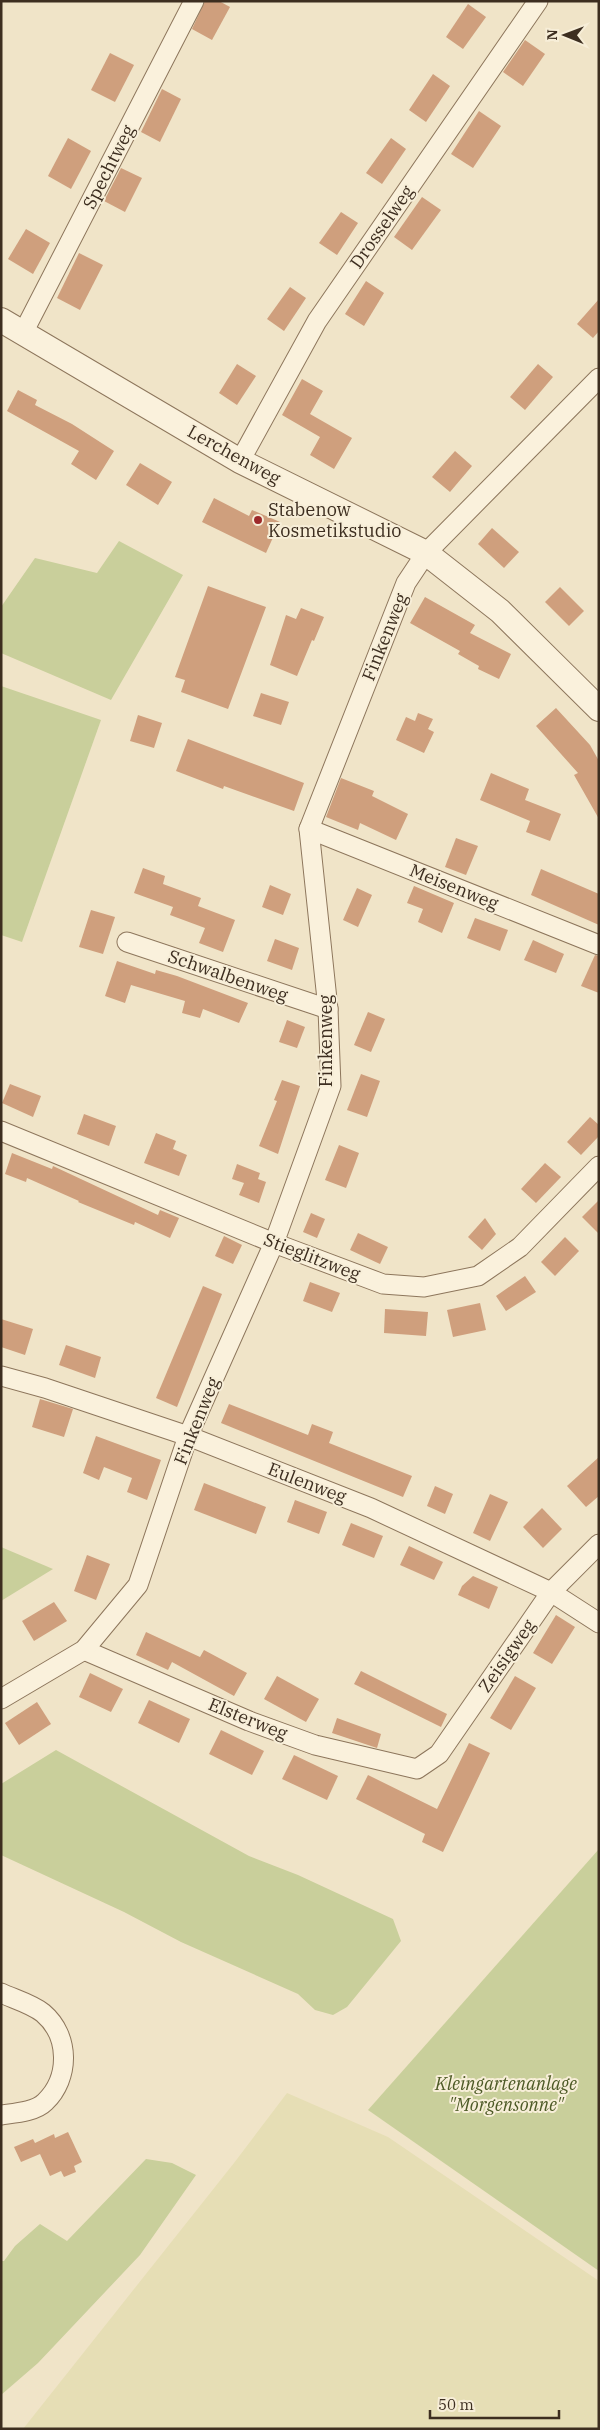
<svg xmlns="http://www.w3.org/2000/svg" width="600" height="2430" font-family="'IBM Plex Serif',serif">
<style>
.farmland{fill:#e6deb5}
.green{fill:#c9cf9b}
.building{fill:#cf9f7d}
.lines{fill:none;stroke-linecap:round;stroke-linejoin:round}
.minor-casing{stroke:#8d765c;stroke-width:21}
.tertiary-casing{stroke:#8d765c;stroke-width:26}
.minor{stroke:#faf1dc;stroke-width:19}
.tertiary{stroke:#faf1dc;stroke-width:24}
.poi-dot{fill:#9e2a2b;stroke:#f7eed8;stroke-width:2}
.labels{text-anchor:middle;stroke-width:4;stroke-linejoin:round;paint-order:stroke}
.street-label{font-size:18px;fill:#3d2e20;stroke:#f7eed8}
.poi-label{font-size:18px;fill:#3d2e20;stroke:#f7eed8;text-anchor:start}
.park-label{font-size:18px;font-style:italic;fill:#4d5a26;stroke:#f7eed8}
</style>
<rect width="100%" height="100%" fill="#f0e4c8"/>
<polygon class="farmland" points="287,2093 388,2137 599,2281 599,2429 23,2429 234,2163"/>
<g class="green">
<polygon points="119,541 183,575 111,700 1,653 1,607 35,558 97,573"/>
<polygon points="1,686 101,720 22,942 1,935"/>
<polygon points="1,1547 53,1569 1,1601"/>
<polygon points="56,1750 249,1856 298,1875 393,1919 401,1941 347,2007 333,2015 315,2010 298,1994 181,1942 124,1912 1,1855 1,1784"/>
<polygon points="599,1849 599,2271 368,2110"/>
<polygon points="146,2159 172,2163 196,2175 140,2255 38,2363 1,2395 1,2261 4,2261 15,2246 40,2224 67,2241"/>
</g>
<g class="building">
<polygon points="205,1 219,1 230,7 212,40 192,29"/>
<polygon points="468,4 486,17 463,49 446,37"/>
<polygon points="525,40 545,54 523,86 503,72"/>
<polygon points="110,53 134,65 115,102 91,90"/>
<polygon points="433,74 450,86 426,122 409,110"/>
<polygon points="162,89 181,99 160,142 141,132"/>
<polygon points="479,111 501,126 473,168 451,154"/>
<polygon points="68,138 91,151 71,189 48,176"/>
<polygon points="391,138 406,149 382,184 366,173"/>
<polygon points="121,168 142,178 125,212 104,201"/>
<polygon points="422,197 441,210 412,250 394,237"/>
<polygon points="341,212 358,223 337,255 319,243"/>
<polygon points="26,229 50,243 33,274 8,259"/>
<polygon points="79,253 103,265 80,310 57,298"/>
<polygon points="366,281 384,293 364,326 345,314"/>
<polygon points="290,287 306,298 284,331 267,319"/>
<polygon points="599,299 599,331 593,338 577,324"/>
<polygon points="237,364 256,376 237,405 219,393"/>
<polygon points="538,364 553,377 525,410 510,397"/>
<polygon points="302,379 323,391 310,414 352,438 334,469 310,455 320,437 282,415"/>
<polygon points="18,390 37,400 35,405 72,424 114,451 96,480 71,464 79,451 7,411"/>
<polygon points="455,451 472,466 450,492 432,477"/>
<polygon points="140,463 172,482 158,505 126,485"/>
<polygon points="214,498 249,516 252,510 280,522 266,553 202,522"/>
<polygon points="492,528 519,552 504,568 478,544"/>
<polygon points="208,586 266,607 228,709 181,692 185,680 175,677"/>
<polygon points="560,587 584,611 569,626 545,602"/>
<polygon points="425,597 475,625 470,633 511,654 499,679 478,669 479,666 458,654 460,651 410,623"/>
<polygon points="301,608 324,617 314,641 312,640 297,676 270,665 286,615 296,619"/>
<polygon points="261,693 289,702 281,725 253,716"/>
<polygon points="556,708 590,745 599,761 599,819 574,775 578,773 536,726"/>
<polygon points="418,713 433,719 428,729 434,732 424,753 396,740 406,717 415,721"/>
<polygon points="138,715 162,723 154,748 130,741"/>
<polygon points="188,739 304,783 294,811 224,786 223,789 176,771"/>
<polygon points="491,773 529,789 525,800 561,814 550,841 526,832 530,821 480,800"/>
<polygon points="341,778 374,791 372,796 408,814 396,840 360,823 358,830 326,817"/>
<polygon points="456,838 478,846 466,875 445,867"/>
<polygon points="143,868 165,876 163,884 201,898 198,906 235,920 223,952 199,943 205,928 170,915 173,907 134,893"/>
<polygon points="541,869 599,894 599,925 531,895"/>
<polygon points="270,885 291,894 283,915 262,907"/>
<polygon points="414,886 454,903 442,933 418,922 423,909 407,903"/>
<polygon points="357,888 372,895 358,927 343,920"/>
<polygon points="91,910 115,917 103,954 79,947"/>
<polygon points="475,918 508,930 500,951 467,938"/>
<polygon points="275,939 299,948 292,970 267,961"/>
<polygon points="533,940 564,954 556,973 524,960"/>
<polygon points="595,955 599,956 599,993 581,986"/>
<polygon points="117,961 155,974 156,970 177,976 248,1003 239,1023 203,1009 200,1018 182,1013 185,1001 131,985 125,1003 105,996"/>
<polygon points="368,1012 385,1019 371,1052 354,1045"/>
<polygon points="287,1020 305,1027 297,1048 279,1042"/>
<polygon points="361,1074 380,1081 367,1117 347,1110"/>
<polygon points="282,1080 300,1086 278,1154 259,1146 277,1101 274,1100"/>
<polygon points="10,1084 41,1096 33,1117 2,1103"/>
<polygon points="84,1114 116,1126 109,1146 77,1134"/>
<polygon points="590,1117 599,1125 599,1136 581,1155 567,1142"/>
<polygon points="156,1133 176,1141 173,1149 187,1155 179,1176 144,1163"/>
<polygon points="339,1145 359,1153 346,1188 325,1180"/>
<polygon points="12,1153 52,1169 53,1166 158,1215 160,1210 179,1218 170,1238 135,1222 134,1225 78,1202 79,1201 27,1178 26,1182 5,1174"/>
<polygon points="545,1163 561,1177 536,1203 521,1189"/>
<polygon points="237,1164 260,1173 258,1179 266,1182 259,1203 239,1195 244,1183 232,1179"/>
<polygon points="599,1200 599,1234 582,1217"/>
<polygon points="311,1213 325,1219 317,1238 303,1232"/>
<polygon points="485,1218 496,1234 482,1250 468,1237"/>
<polygon points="358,1233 388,1247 380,1264 350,1250"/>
<polygon points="224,1236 242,1245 233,1264 215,1256"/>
<polygon points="565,1237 579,1251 555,1276 541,1262"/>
<polygon points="525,1276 536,1292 506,1311 496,1296"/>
<polygon points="310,1282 340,1293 332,1312 303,1301"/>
<polygon points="203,1286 222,1294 177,1407 156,1398"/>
<polygon points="480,1303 486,1330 453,1337 447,1310"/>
<polygon points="385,1309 428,1312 426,1336 384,1333"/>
<polygon points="1,1319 33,1329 25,1355 1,1347"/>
<polygon points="66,1345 101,1357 95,1378 59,1365"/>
<polygon points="40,1399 73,1409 64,1437 32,1427"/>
<polygon points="229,1404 308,1435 312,1424 333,1432 329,1443 412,1476 403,1497 221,1423"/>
<polygon points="96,1436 161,1460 147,1500 127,1492 132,1478 104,1467 99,1480 83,1473"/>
<polygon points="599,1457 599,1496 586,1507 567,1486"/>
<polygon points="204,1483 266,1507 256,1534 194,1510"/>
<polygon points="435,1486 453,1494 445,1514 427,1506"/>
<polygon points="490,1494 508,1502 490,1541 473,1533"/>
<polygon points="295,1500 327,1512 319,1534 287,1522"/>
<polygon points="542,1508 562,1529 543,1548 523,1527"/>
<polygon points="351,1523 383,1536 374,1558 342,1545"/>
<polygon points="409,1546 443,1562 434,1580 400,1565"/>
<polygon points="87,1555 110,1564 96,1600 74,1591"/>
<polygon points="473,1576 498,1587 489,1609 458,1595 462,1586"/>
<polygon points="54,1602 67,1621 34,1641 22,1621"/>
<polygon points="556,1615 575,1627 552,1664 533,1653"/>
<polygon points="146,1632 200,1657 204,1650 247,1673 234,1696 172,1662 168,1670 136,1655"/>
<polygon points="361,1671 447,1714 441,1727 354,1684"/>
<polygon points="90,1673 123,1689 111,1712 79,1697"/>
<polygon points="277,1676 319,1699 306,1722 264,1699"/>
<polygon points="515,1676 536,1688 511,1730 490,1718"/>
<polygon points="149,1700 190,1719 179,1743 138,1723"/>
<polygon points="37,1702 51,1724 19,1745 5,1723"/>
<polygon points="337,1718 381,1734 377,1748 332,1733"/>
<polygon points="221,1730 264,1751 252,1775 209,1754"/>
<polygon points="469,1743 490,1753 443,1852 422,1842 425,1834 356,1799 368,1775 437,1809"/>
<polygon points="294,1755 338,1776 327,1800 282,1779"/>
<polygon points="68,2132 82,2162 74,2166 76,2172 64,2177 61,2171 50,2176 40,2154 21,2162 14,2147 33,2139 35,2143 54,2134 55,2138"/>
</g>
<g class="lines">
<defs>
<g id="minor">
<polyline points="23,333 194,1"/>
<polyline points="240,461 317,321 538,1"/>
<polyline points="309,829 599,945"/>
<polyline points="127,942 328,1009"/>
<polyline points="1,1131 274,1243 383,1284 424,1287 478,1276 520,1247 599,1166"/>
<polyline points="1,1376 45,1388 188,1436 371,1508 551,1592 599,1623"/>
<polyline points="84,1650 249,1721 315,1745 417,1769 439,1754 551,1592 599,1544"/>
<polyline points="1,1699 84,1650 138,1585 188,1436 274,1243 331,1086 328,1009 309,829 406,583 426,553 599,378"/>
<path d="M 1,1993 C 14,1999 32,2004 43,2013 C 70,2036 70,2078 45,2102 C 35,2112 15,2113 1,2115"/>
</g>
<polyline id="tertiary" points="1,320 240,461 426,553 500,611 599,709"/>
</defs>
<use href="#minor" class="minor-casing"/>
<use href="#tertiary" class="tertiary-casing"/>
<use href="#minor" class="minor"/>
<use href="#tertiary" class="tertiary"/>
</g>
<circle class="poi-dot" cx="258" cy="520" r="5"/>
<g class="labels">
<g class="street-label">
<text transform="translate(109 167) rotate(-63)" y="6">Spechtweg</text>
<text transform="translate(382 227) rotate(-55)" y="6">Drosselweg</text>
<text transform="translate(234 455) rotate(29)" y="6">Lerchenweg</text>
<text transform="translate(385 637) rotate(-68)" y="6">Finkenweg</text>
<text transform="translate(454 887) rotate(22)" y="6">Meisenweg</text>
<text transform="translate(228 976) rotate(19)" y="6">Schwalbenweg</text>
<text transform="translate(326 1041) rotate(-90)" y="6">Finkenweg</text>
<text transform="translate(312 1257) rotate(21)" y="6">Stieglitzweg</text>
<text transform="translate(197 1421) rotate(-68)" y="6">Finkenweg</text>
<text transform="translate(307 1483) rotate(21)" y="6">Eulenweg</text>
<text transform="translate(507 1656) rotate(-55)" y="6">Zeisigweg</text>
<text transform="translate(248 1719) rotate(22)" y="6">Elsterweg</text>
</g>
<g class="poi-label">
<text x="268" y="516">Stabenow<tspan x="268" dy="21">Kosmetikstudio</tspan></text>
</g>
<g class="park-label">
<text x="506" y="2090">Kleingartenanlage<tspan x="506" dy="21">"Morgensonne"</tspan></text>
</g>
</g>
<rect width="600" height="2430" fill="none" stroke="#3d2e20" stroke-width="5"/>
<g transform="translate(565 35) rotate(271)" stroke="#f7eed8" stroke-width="4" paint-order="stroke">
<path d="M0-4L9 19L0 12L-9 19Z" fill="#3d2e20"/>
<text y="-8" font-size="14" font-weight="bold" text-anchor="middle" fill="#3d2e20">N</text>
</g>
<path d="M430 2410v8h129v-8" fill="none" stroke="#3d2e20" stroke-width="2.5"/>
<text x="438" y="2410" font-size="15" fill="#3d2e20" stroke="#f7eed8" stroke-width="4" paint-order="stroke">50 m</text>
</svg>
